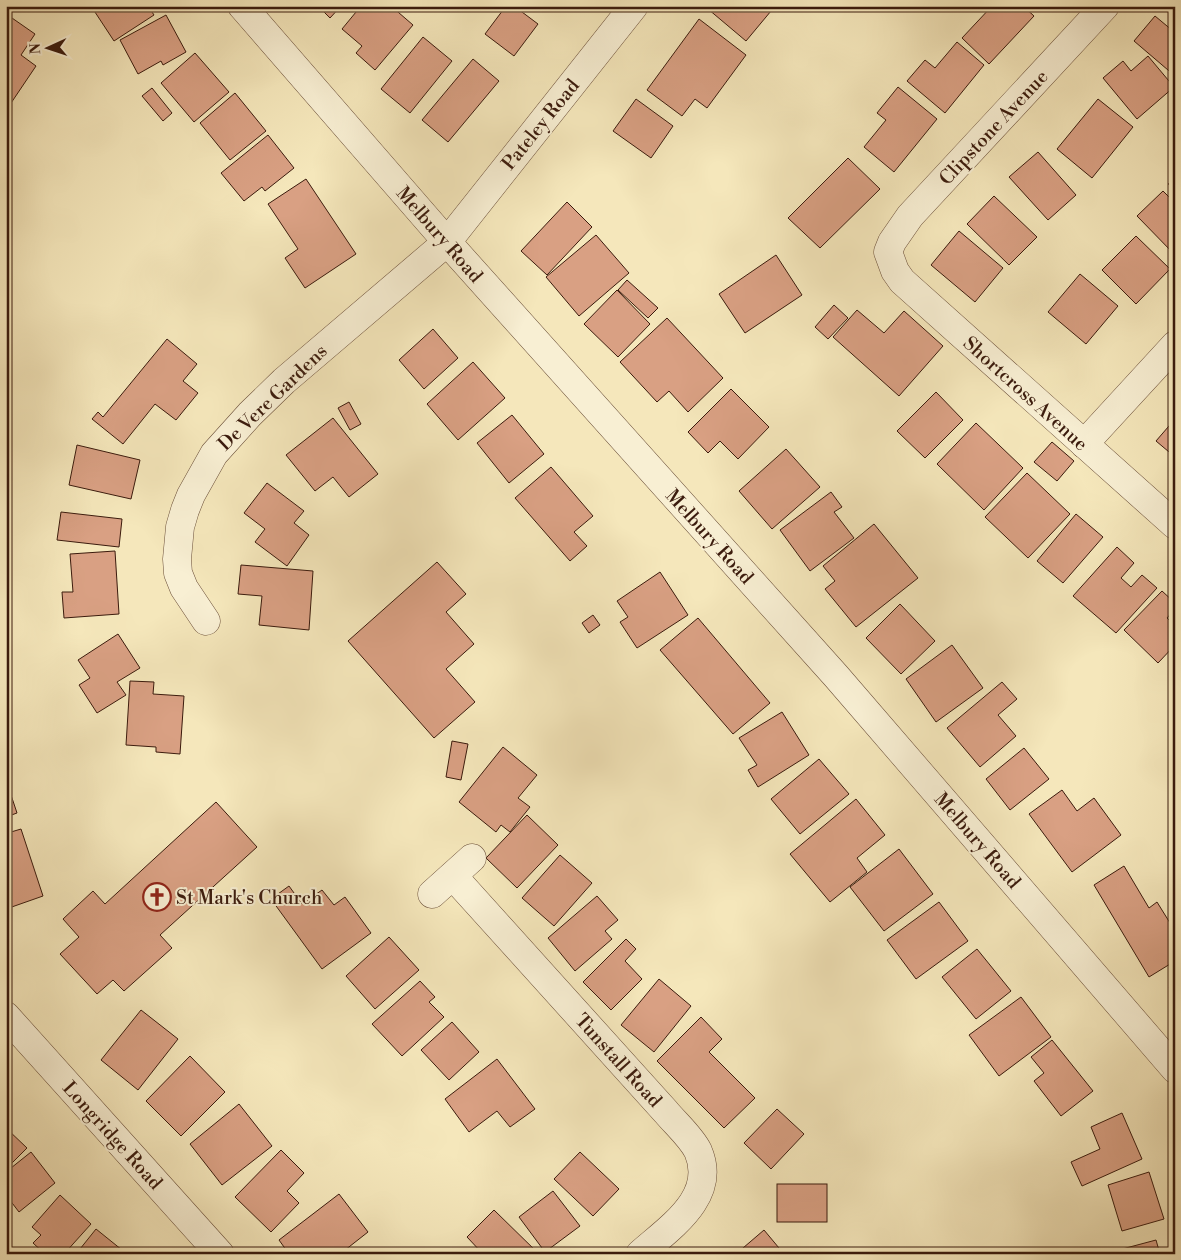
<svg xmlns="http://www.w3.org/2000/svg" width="1181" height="1260" font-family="'Libre Bodoni',serif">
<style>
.building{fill:#d9a083;stroke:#3b1b0d}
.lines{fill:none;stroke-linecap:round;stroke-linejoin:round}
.minor-casing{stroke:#6a4e38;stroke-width:29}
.minor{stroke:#f8efd3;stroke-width:28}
.labels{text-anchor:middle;stroke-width:4;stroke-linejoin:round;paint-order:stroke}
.street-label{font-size:19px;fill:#3b1b0d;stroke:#f8efd3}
.poi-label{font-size:19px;fill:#3b1b0d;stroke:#f8efd3;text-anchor:start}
</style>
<rect width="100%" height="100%" fill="#f5e7bb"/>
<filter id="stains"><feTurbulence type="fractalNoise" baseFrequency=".004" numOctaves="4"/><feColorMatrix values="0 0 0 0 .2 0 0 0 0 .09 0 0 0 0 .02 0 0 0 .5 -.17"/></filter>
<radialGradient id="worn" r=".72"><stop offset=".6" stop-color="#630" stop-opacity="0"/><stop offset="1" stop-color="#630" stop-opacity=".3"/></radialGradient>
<g class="building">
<polygon points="91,6 148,6 154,15 114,41"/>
<polygon points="318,6 341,6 330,18"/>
<polygon points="361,6 391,6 413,25 375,70 356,53 362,46 342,29"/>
<polygon points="506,6 514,6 538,24 514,56 485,34"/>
<polygon points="516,6 526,6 522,11"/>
<polygon points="710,6 766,6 771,11 746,41 708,9"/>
<polygon points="992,6 1023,6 1034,16 989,64 962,38"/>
<polygon points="166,15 186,52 163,65 161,61 138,74 120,40"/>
<polygon points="1155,16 1173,31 1175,29 1175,76 1134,41"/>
<polygon points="12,18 35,34 21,55 36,66 7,109 6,27"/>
<polygon points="699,19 746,55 707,108 695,99 682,116 647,90"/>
<polygon points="423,37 452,61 410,113 381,89"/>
<polygon points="957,42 984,65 945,113 907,81 925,60 935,68"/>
<polygon points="195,53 229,92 194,122 161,83"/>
<polygon points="1148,56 1174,87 1137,119 1103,78 1123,61 1131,71"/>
<polygon points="473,59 499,81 448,142 422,120"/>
<polygon points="898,87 937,119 894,172 864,147 886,120 877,113"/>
<polygon points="152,88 172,113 163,121 142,96"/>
<polygon points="235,93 266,131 230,160 200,123"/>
<polygon points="636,99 673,126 651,158 613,131"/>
<polygon points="1098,99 1133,127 1092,178 1057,149"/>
<polygon points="6,115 11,117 6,129"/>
<polygon points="268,135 294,168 265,191 262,187 244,201 221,173"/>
<polygon points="1038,152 1076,195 1048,220 1009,177"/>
<polygon points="848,158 880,189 820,248 788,218"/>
<polygon points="1175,177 1175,190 1168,184"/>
<polygon points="306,179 356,254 305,288 285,258 298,249 268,204"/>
<polygon points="1163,191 1175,203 1175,255 1137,216"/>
<polygon points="994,196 1037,237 1009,265 967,224"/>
<polygon points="567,202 592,227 547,275 521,251"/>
<polygon points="959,231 1003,268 975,302 931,265"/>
<polygon points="596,235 629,273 579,316 546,277"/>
<polygon points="1136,236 1170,269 1136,304 1102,270"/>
<polygon points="776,255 802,295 745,333 719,294"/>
<polygon points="1080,274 1118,306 1086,344 1048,312"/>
<polygon points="627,280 658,308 648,318 618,290"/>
<polygon points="617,290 650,324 618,357 584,324"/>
<polygon points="834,305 848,318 828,339 815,327"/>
<polygon points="857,310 884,333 904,311 943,346 899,396 833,337"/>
<polygon points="667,318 723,378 688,412 669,391 657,402 620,362"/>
<polygon points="433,329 458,358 424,389 399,360"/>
<polygon points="167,339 197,364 183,381 198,393 176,420 155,404 123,444 92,419 98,412 103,417"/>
<polygon points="473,362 505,398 458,440 427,404"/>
<polygon points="731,389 769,427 738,459 720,441 708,453 688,432"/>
<polygon points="936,392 963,420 925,458 897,431"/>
<polygon points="349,402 361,424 350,430 338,408"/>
<polygon points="512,415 544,454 509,483 477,443"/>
<polygon points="333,418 378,474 349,497 333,477 315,491 286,455"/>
<polygon points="1175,419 1175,457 1156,441"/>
<polygon points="976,423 1023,468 984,510 937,464"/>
<polygon points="1052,442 1074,461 1057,481 1034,462"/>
<polygon points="77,445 140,460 131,499 69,485"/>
<polygon points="786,449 820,487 772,529 739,491"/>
<polygon points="551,467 593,516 574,532 587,546 570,561 515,498"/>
<polygon points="1027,473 1070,514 1028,558 985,517"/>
<polygon points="267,483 304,511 294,523 309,535 287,566 255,542 265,529 244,513"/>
<polygon points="831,492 842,507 834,512 854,538 810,571 780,530"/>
<polygon points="61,512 122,519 119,547 57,540"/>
<polygon points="1076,514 1103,537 1063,583 1037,561"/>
<polygon points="874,524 918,578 856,627 825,589 835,581 823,566"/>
<polygon points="1117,547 1134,563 1121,578 1131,587 1142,575 1157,588 1116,633 1073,596"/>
<polygon points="115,551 119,614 64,618 62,592 73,592 70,554"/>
<polygon points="437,562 466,594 446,612 474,644 446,669 475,702 434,738 348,641"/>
<polygon points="241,565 313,571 309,630 259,625 262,596 238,594"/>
<polygon points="660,572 688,615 637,648 620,622 628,617 617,601"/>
<polygon points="1162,591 1175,603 1175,609 1167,618 1175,626 1175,645 1158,663 1124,630"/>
<polygon points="900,604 935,641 901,674 866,638"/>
<polygon points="593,615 600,625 589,633 582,623"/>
<polygon points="698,618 770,703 733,734 660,650"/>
<polygon points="118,634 140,668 117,682 126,695 97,713 79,685 90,678 78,660"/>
<polygon points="952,645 983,688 936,722 906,679"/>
<polygon points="130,681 154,682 153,694 184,696 180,754 156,752 156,747 126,745"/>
<polygon points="1002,682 1017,699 998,715 1016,736 980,767 947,728"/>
<polygon points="782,712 809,755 758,787 748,770 757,765 739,738"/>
<polygon points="452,741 468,744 461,780 446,777"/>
<polygon points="503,747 537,775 518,798 530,807 510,832 501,825 496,832 459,802"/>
<polygon points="1024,748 1049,779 1010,810 986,779"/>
<polygon points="819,759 849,794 800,834 771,799"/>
<polygon points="9,789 17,813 6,817 6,790"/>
<polygon points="1062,790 1077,811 1094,798 1121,835 1072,872 1029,814"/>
<polygon points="856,799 885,835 857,858 867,872 830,902 790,854"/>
<polygon points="216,802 257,847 160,935 172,948 124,991 113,980 97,994 60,954 79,937 63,919 93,891 105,904"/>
<polygon points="527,815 558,845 517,888 486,858"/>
<polygon points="6,818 11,832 21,829 43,896 6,909"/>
<polygon points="899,849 933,894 884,931 850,887"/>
<polygon points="560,855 592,883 554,926 522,898"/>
<polygon points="1124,866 1149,908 1157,902 1175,931 1175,961 1149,977 1094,885"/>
<polygon points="289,886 302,904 322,890 334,905 345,897 371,933 322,969 271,899"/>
<polygon points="597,896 618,920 605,931 612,939 575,971 548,938"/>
<polygon points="939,902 968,941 916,979 887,940"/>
<polygon points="389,937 419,970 375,1009 346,976"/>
<polygon points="626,939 636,949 625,961 642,979 611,1010 583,982"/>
<polygon points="977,949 1011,991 976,1019 942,977"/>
<polygon points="659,979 691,1006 654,1052 621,1025"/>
<polygon points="420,981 435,997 429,1002 444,1017 402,1056 372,1024"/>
<polygon points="1175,983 1175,994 1169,987"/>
<polygon points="1021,997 1051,1037 999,1076 969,1035"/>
<polygon points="141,1010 178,1039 138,1090 101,1060"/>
<polygon points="701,1017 722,1039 709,1052 755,1098 724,1128 657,1061"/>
<polygon points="452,1022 479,1052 449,1080 421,1050"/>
<polygon points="1052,1040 1093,1091 1061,1116 1034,1081 1044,1073 1031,1057"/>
<polygon points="190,1056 225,1092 181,1136 146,1101"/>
<polygon points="497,1059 535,1109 510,1127 497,1111 469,1132 445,1099"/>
<polygon points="239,1104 272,1146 222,1185 190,1144"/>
<polygon points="777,1109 804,1134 771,1169 744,1143"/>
<polygon points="1122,1113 1142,1159 1082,1186 1071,1162 1100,1149 1091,1127"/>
<polygon points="6,1128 27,1148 6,1169"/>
<polygon points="281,1150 304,1173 287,1191 299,1203 271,1232 235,1197"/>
<polygon points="31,1152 55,1183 19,1212 6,1195 6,1172"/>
<polygon points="580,1152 619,1189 593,1216 554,1179"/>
<polygon points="1149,1172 1164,1219 1122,1231 1108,1185"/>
<rect x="777" y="1184" width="50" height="38"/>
<polygon points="553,1191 580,1226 545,1252 519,1217"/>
<polygon points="339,1194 368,1232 340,1254 289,1254 279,1240"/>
<polygon points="60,1195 91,1224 64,1254 45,1254 33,1243 41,1235 32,1227"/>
<polygon points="494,1210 539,1254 483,1254 467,1237"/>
<polygon points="96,1229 127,1254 76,1254"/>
<polygon points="764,1230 784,1254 736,1254"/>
<polygon points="1156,1240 1160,1254 1112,1254 1111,1252"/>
</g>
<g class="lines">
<defs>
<g id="minor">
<polyline points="242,6 447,242 836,676 1175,1069"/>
<polyline points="1105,6 910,216 892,242 888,252 895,271 902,281 1175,525"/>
<polyline points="1084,444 1175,345"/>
<polyline points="206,621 184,588 178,573 177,559 180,527 185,510 191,495 214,454 250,414 284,381 447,242 634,6"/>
<path d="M 453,876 L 666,1112 C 676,1124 691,1137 698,1151 C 718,1197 669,1228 640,1254"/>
<polyline points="432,894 472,858"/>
<polyline points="6,1016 220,1254"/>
</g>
</defs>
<use href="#minor" class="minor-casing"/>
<use href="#minor" class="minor"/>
</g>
<defs>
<symbol id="church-ring" viewBox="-11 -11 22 22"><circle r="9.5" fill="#f8efd3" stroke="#8f2418" stroke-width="1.5"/><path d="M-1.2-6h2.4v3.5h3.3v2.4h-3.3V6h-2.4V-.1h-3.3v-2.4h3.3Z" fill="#8f2418"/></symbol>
</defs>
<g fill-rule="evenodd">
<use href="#church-ring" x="141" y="881" width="32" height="32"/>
</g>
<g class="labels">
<g class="street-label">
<text transform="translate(540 124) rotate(-51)" y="7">Pateley Road</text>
<text transform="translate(993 127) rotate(-47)" y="7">Clipstone Avenue</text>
<text transform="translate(440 234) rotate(49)" y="7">Melbury Road</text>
<text transform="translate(1026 393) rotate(42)" y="7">Shortcross Avenue</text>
<text transform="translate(272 397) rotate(-44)" y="7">De Vere Gardens</text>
<text transform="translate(710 536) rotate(48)" y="7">Melbury Road</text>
<text transform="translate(978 840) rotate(49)" y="7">Melbury Road</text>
<text transform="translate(619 1060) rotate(48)" y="7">Tunstall Road</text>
<text transform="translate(113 1135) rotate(48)" y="7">Longridge Road</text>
</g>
<g class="poi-label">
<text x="176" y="904">St Mark's Church</text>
</g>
</g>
<rect width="1181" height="1260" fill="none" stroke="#f5e7bb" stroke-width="25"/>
<rect x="8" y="8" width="1166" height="1245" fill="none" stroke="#3b1b0d" stroke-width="2.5"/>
<rect x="12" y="12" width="1156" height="1235" fill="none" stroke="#3b1b0d"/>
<g transform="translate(48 48) rotate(267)" stroke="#f8efd3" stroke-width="4" paint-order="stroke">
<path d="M0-4L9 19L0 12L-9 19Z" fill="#3b1b0d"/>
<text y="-8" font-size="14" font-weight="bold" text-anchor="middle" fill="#3b1b0d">N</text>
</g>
<rect width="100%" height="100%" filter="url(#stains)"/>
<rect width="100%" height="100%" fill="url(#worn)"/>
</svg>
